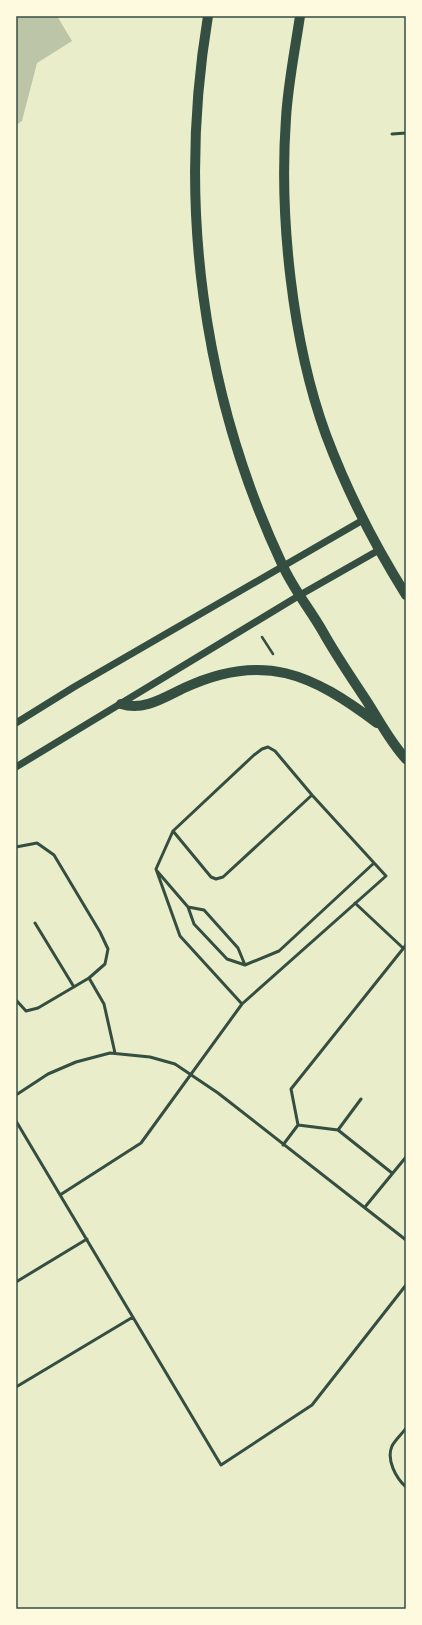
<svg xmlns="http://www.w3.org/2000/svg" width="422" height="1625" viewBox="0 0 422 1625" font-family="'Space Grotesk',sans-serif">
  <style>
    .building { fill: #bcc5a7 }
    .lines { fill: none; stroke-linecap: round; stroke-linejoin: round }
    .path { stroke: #344e41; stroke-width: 2.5 }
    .service { stroke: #344e41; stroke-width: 3 }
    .tertiary { stroke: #344e41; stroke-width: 7 }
    .primary { stroke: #344e41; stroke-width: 10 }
    .neatline { fill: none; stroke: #344e41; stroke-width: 1.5 }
  </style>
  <rect width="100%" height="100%" fill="#e9edc9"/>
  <path class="building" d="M16,16H57L72,41L37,63L22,121L16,125Z"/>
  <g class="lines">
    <path class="path" d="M262,637L273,654"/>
    <path class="service" d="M392,134L406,133
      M173,831L211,877L216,879L223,877L312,795
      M16,847L37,843L54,855L100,932L108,949L105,964L89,978L38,1008L26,1011L16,1000
      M157,871L188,907L194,924L227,959L245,965L279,951L374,863
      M355,903L403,948H406
      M188,907L204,910L238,948L245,965
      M35,923L74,987
      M89,978L104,1004L115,1053
      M16,1095L48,1074L76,1062L110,1053L150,1057L175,1064L218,1093L406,1240
      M16,1121L221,1465L312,1405L406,1285
      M298,1125L338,1130L392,1173
      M338,1130L361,1099
      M283,1145L298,1125L291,1089L406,945
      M60,1195L141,1143L242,1004L386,876L312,795L275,751L268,747L262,749L254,755L173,831L156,869L180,936L242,1004
      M365,1207L406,1157
      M16,1282L87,1239
      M16,1387L133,1317
      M406,1428C402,1434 395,1440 392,1446C386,1460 396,1478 406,1487"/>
    <path class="tertiary" d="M16,723L74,687L363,520
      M16,767L300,595L379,550"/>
    <path class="primary" d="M208,16C177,202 202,394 282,564C293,589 310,609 323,632C337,657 353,680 368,703C380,722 391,743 406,759
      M300,16C295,50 288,84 286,118C279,217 292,342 326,435C347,491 374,544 406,595
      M121,704C144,711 163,698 184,688C263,651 312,674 377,723"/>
  </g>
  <rect width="422" height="1625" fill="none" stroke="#fefae0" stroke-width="34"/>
  <rect x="17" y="17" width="388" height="1591" class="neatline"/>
</svg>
